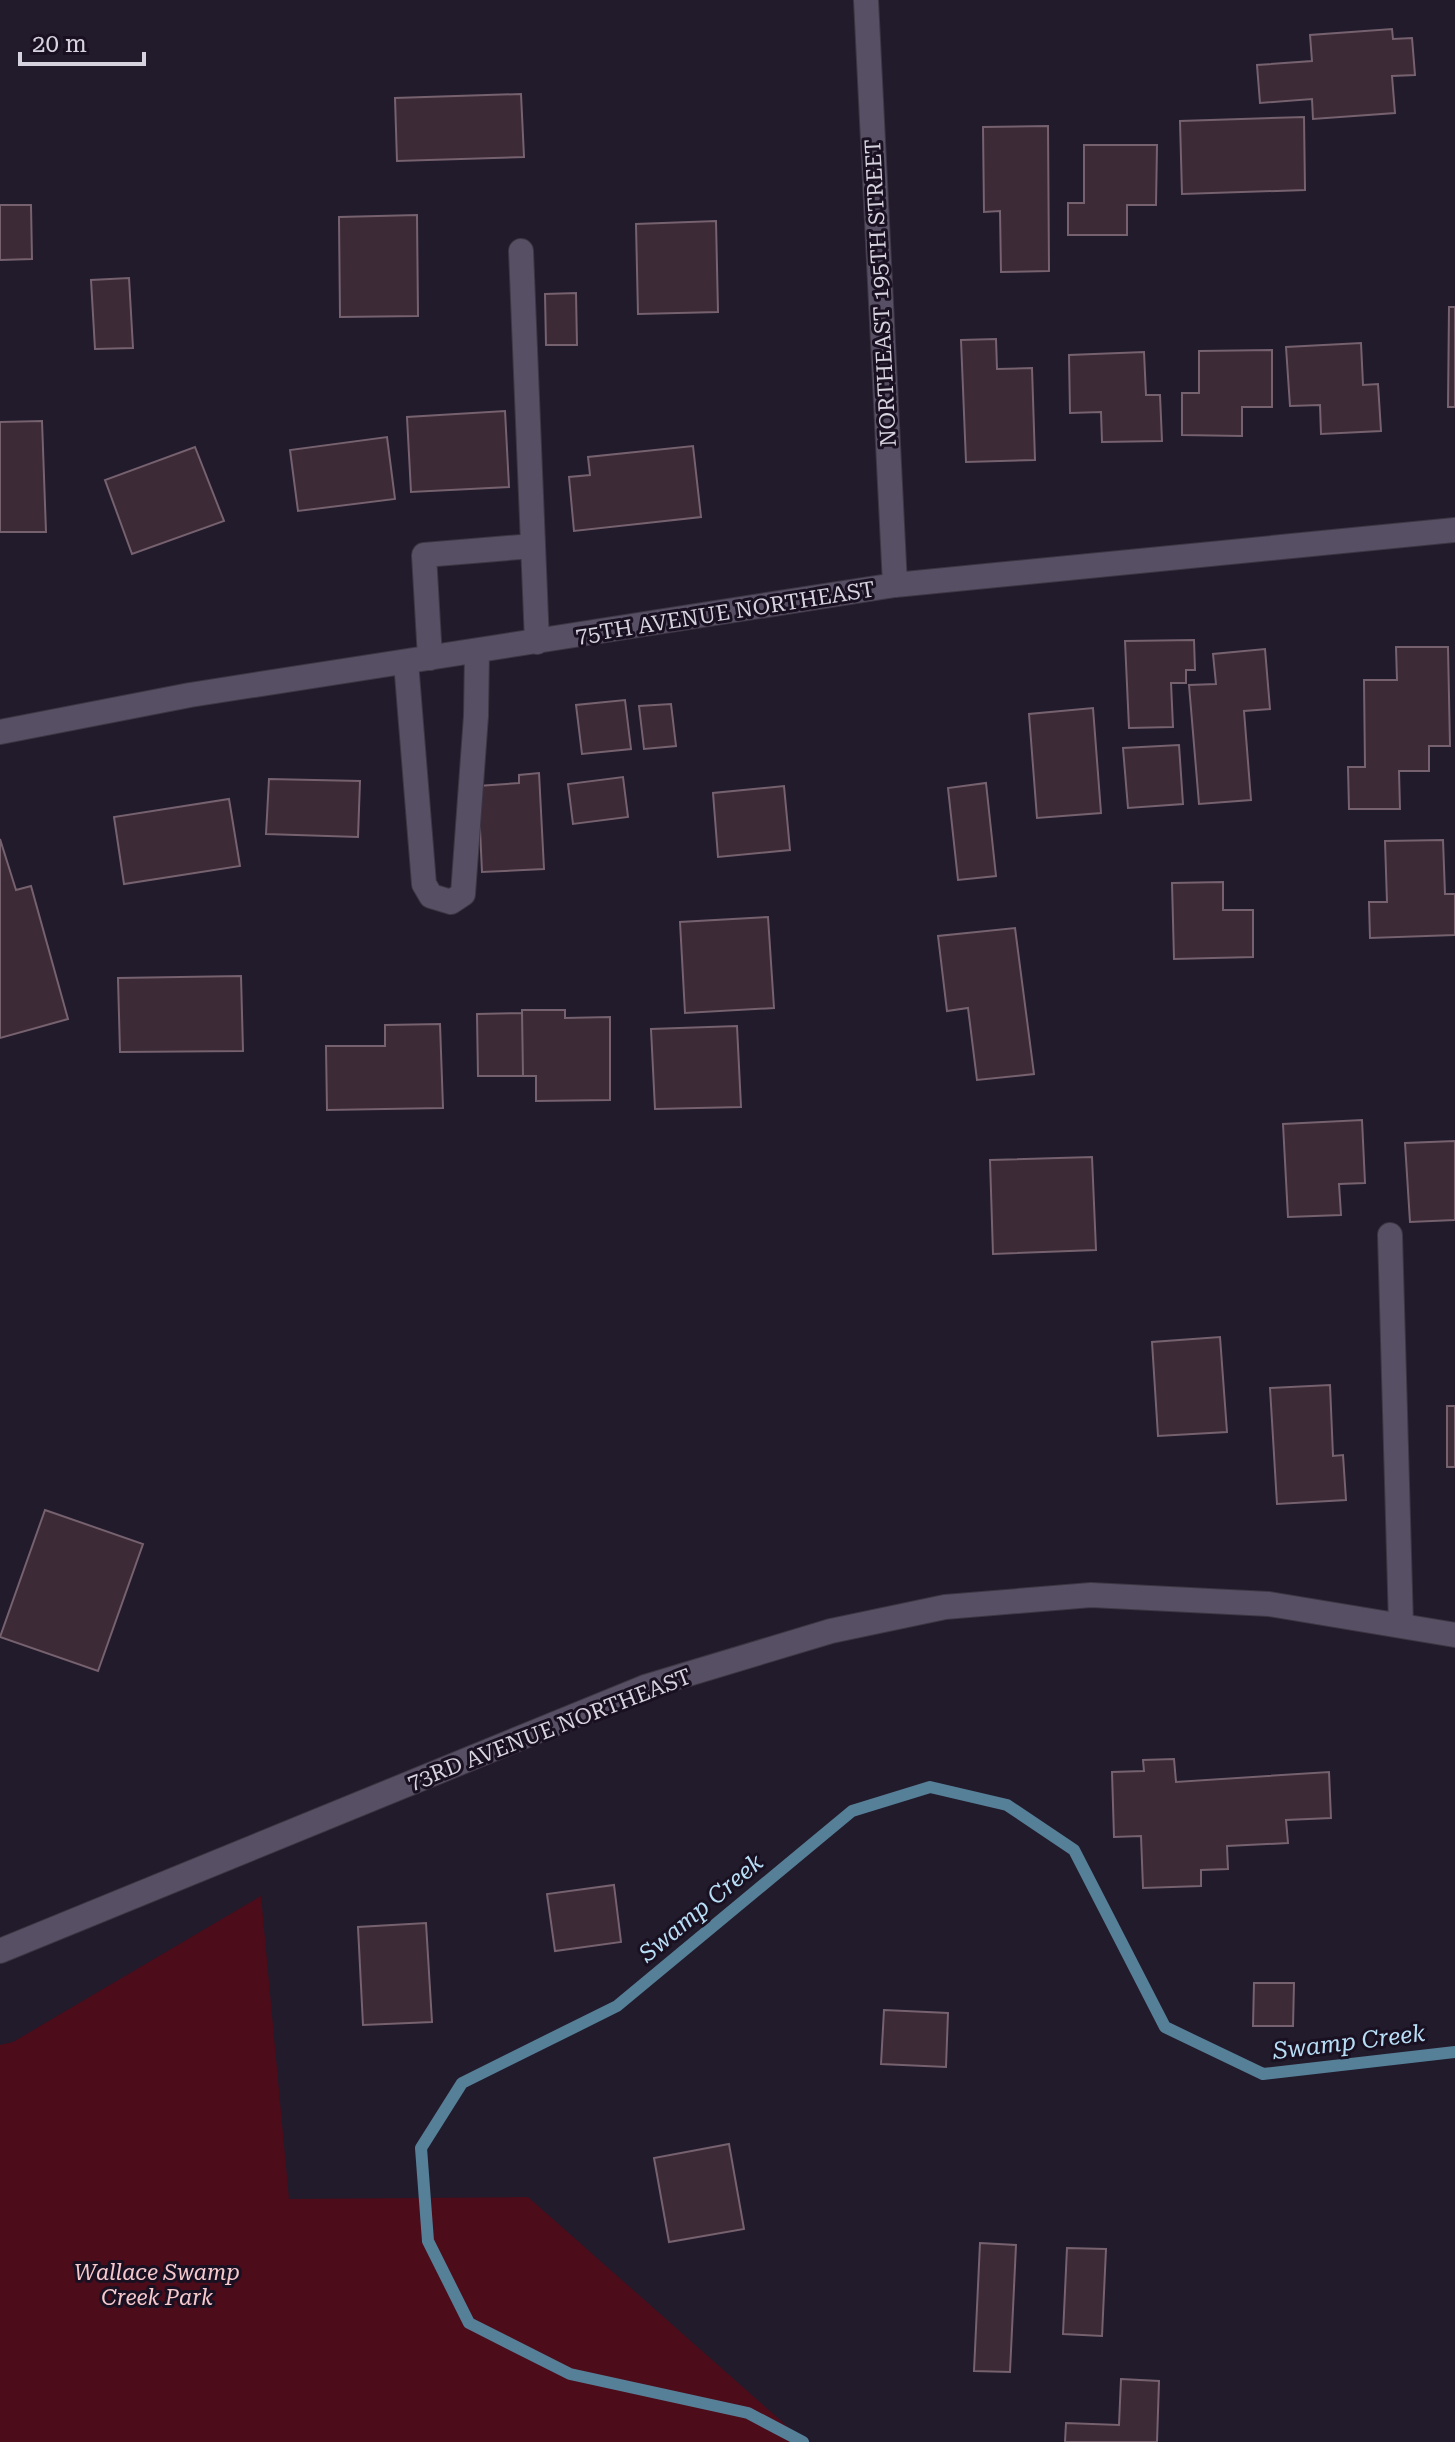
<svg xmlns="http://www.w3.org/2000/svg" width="1455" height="2442" viewBox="0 0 1455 2442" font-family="'Roboto Serif',serif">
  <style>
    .green { fill: #4c0c1a }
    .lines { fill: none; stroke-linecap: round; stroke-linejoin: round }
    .stream { stroke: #567f98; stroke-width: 12 }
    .building { fill: #3c2a36; stroke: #76616f; stroke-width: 2 }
    .minor-casing { stroke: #3d3644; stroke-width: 26 }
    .minor { stroke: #574f63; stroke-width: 24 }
    .labels { text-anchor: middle; stroke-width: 6; stroke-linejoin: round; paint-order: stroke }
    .street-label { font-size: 22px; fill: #d7d3de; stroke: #191122 }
    .park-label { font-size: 22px; font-style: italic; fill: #f7c9cd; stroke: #191122 }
    .water-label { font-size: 24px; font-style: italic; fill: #b8def6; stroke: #191122 }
  </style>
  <rect width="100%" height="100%" fill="#221b2b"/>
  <path class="green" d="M261,1896L289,2199L528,2197L805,2442H0V2045L13,2042Z"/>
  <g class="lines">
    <path class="stream" d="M803,2442L748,2413L570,2374L469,2323L428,2241L421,2148L462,2083L617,2006L852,1811L930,1787L1007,1805L1074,1850L1165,2027L1263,2074L1455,2052"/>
  </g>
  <path class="building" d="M1392,29L1393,39L1412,38L1415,75L1392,76L1395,113L1313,119L1312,99L1260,103L1257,65L1312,61L1310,35Z
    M521,94L524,157L397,161L395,98Z
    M1304,117L1305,190L1182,194L1180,121Z
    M1048,126L1049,271L1001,272L1000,211L984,212L983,127Z
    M1084,145H1157L1156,205H1127V235H1068V203H1084Z
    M0,205H31L32,259L0,260Z
    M417,215L418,316L340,317L339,217Z
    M716,221L718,312L638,314L636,224Z
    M129,278L133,348L95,349L91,280Z
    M576,293L577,345H546L545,294Z
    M1449,307H1455V407H1448Z
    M996,339L997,369L1032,368L1035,460L966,462L961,340Z
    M1361,343L1363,385L1378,384L1381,431L1321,434L1320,405L1290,406L1286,347Z
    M1272,350V407H1242V436L1182,435V393H1199V351Z
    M1144,352L1146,395H1160L1162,441L1102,442L1101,412L1070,413L1069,355Z
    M505,411L509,487L411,492L407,417Z
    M42,421L46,532H0V422Z
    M387,437L395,499L298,511L290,450Z
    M693,446L701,517L574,531L569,477L590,475L588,457Z
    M195,447L224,521L132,554L105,480Z
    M1194,640L1195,670H1186V683H1171L1173,727L1129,728L1125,641Z
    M1396,647H1448L1450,746H1429V771H1399L1400,809H1349L1348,767H1365L1364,680H1397Z
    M1265,649L1270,709L1244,711L1251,800L1199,804L1189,685L1216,684L1213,654Z
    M625,700L631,749L582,754L576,705Z
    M671,704L676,746L644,749L639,706Z
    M1093,708L1101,813L1037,818L1029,714Z
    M1179,745L1183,804L1128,808L1123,748Z
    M539,773L544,869L482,872L478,786L519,783V775Z
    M623,777L628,817L573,824L568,784Z
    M269,779L360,781L358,837L266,834Z
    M986,783L996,876L958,880L948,788Z
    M784,786L790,850L718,857L713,793Z
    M229,799L240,866L124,884L114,817Z
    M0,839L16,890L31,886L68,1019L0,1038Z
    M1443,840L1445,894H1455V935L1370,938L1369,902H1387L1385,841Z
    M1223,882V910H1253V957L1174,959L1172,883Z
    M768,917L774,1008L685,1013L680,922Z
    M1015,928L1034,1074L977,1080L968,1008L947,1011L938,936Z
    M241,976L243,1051L120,1052L118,978Z
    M522,1010H565V1018L610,1017V1100L536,1101V1076H523Z
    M522,1013L523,1076H478L477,1014Z
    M440,1024L443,1108L327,1110L326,1046H385V1025Z
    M737,1026L741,1107L655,1109L651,1029Z
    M1362,1120L1365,1183L1339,1184L1341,1215L1288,1217L1283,1124Z
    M1455,1141V1220L1410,1222L1405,1143Z
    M1092,1157L1096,1250L993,1254L990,1160Z
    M1220,1337L1227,1432L1158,1436L1152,1342Z
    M1330,1385L1333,1456L1343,1455L1346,1500L1277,1504L1270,1388Z
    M1447,1406H1455V1467H1447Z
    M45,1510L143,1544L98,1671L0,1637Z
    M1174,1759L1176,1782L1329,1772L1331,1818L1286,1820L1288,1843L1227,1846L1228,1869L1201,1870V1886L1143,1888L1141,1836L1114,1837L1112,1772L1144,1771L1143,1760Z
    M614,1885L621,1942L555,1951L547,1894Z
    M426,1923L432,2022L363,2025L358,1927Z
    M1254,1983H1294L1293,2026H1253Z
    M884,2010L948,2013L946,2067L881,2064Z
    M729,2144L744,2229L669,2242L654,2158Z
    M980,2243L1016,2245L1010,2372L974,2371Z
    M1067,2248L1106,2249L1102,2336L1063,2334Z
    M1121,2379L1159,2381L1157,2442H1065L1066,2423L1119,2425Z"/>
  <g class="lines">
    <g class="minor-casing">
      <path id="minor" d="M866,0L895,585
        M521,251L537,642
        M430,658L424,555L533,546
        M406,662L424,884L431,896L451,902L463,894L476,716L477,651
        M0,732L190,695L895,585L1455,530
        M1390,1235L1401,1625
        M0,1951L645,1687L831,1631L945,1607L1091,1595L1269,1604L1455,1635"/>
    </g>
    <use href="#minor" class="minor"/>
  </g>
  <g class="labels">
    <g class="street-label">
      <text transform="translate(880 293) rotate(-93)" y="8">NORTHEAST 195TH STREET</text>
      <text transform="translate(725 612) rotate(-9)" y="8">75TH AVENUE NORTHEAST</text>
      <text transform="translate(549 1729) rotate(-21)" y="8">73RD AVENUE NORTHEAST</text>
    </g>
    <g class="park-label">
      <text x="157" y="2280">Wallace Swamp<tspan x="157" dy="25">Creek Park</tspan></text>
    </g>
    <g class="water-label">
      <text transform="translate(701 1908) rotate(-40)" y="8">Swamp Creek</text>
      <text transform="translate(1349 2042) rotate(-7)" y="8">Swamp Creek</text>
    </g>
  </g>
  <path d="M20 52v12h124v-12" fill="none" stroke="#d7d3de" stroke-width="4"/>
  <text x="32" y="52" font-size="24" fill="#d7d3de" stroke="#191122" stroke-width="6" paint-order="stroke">20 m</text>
</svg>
